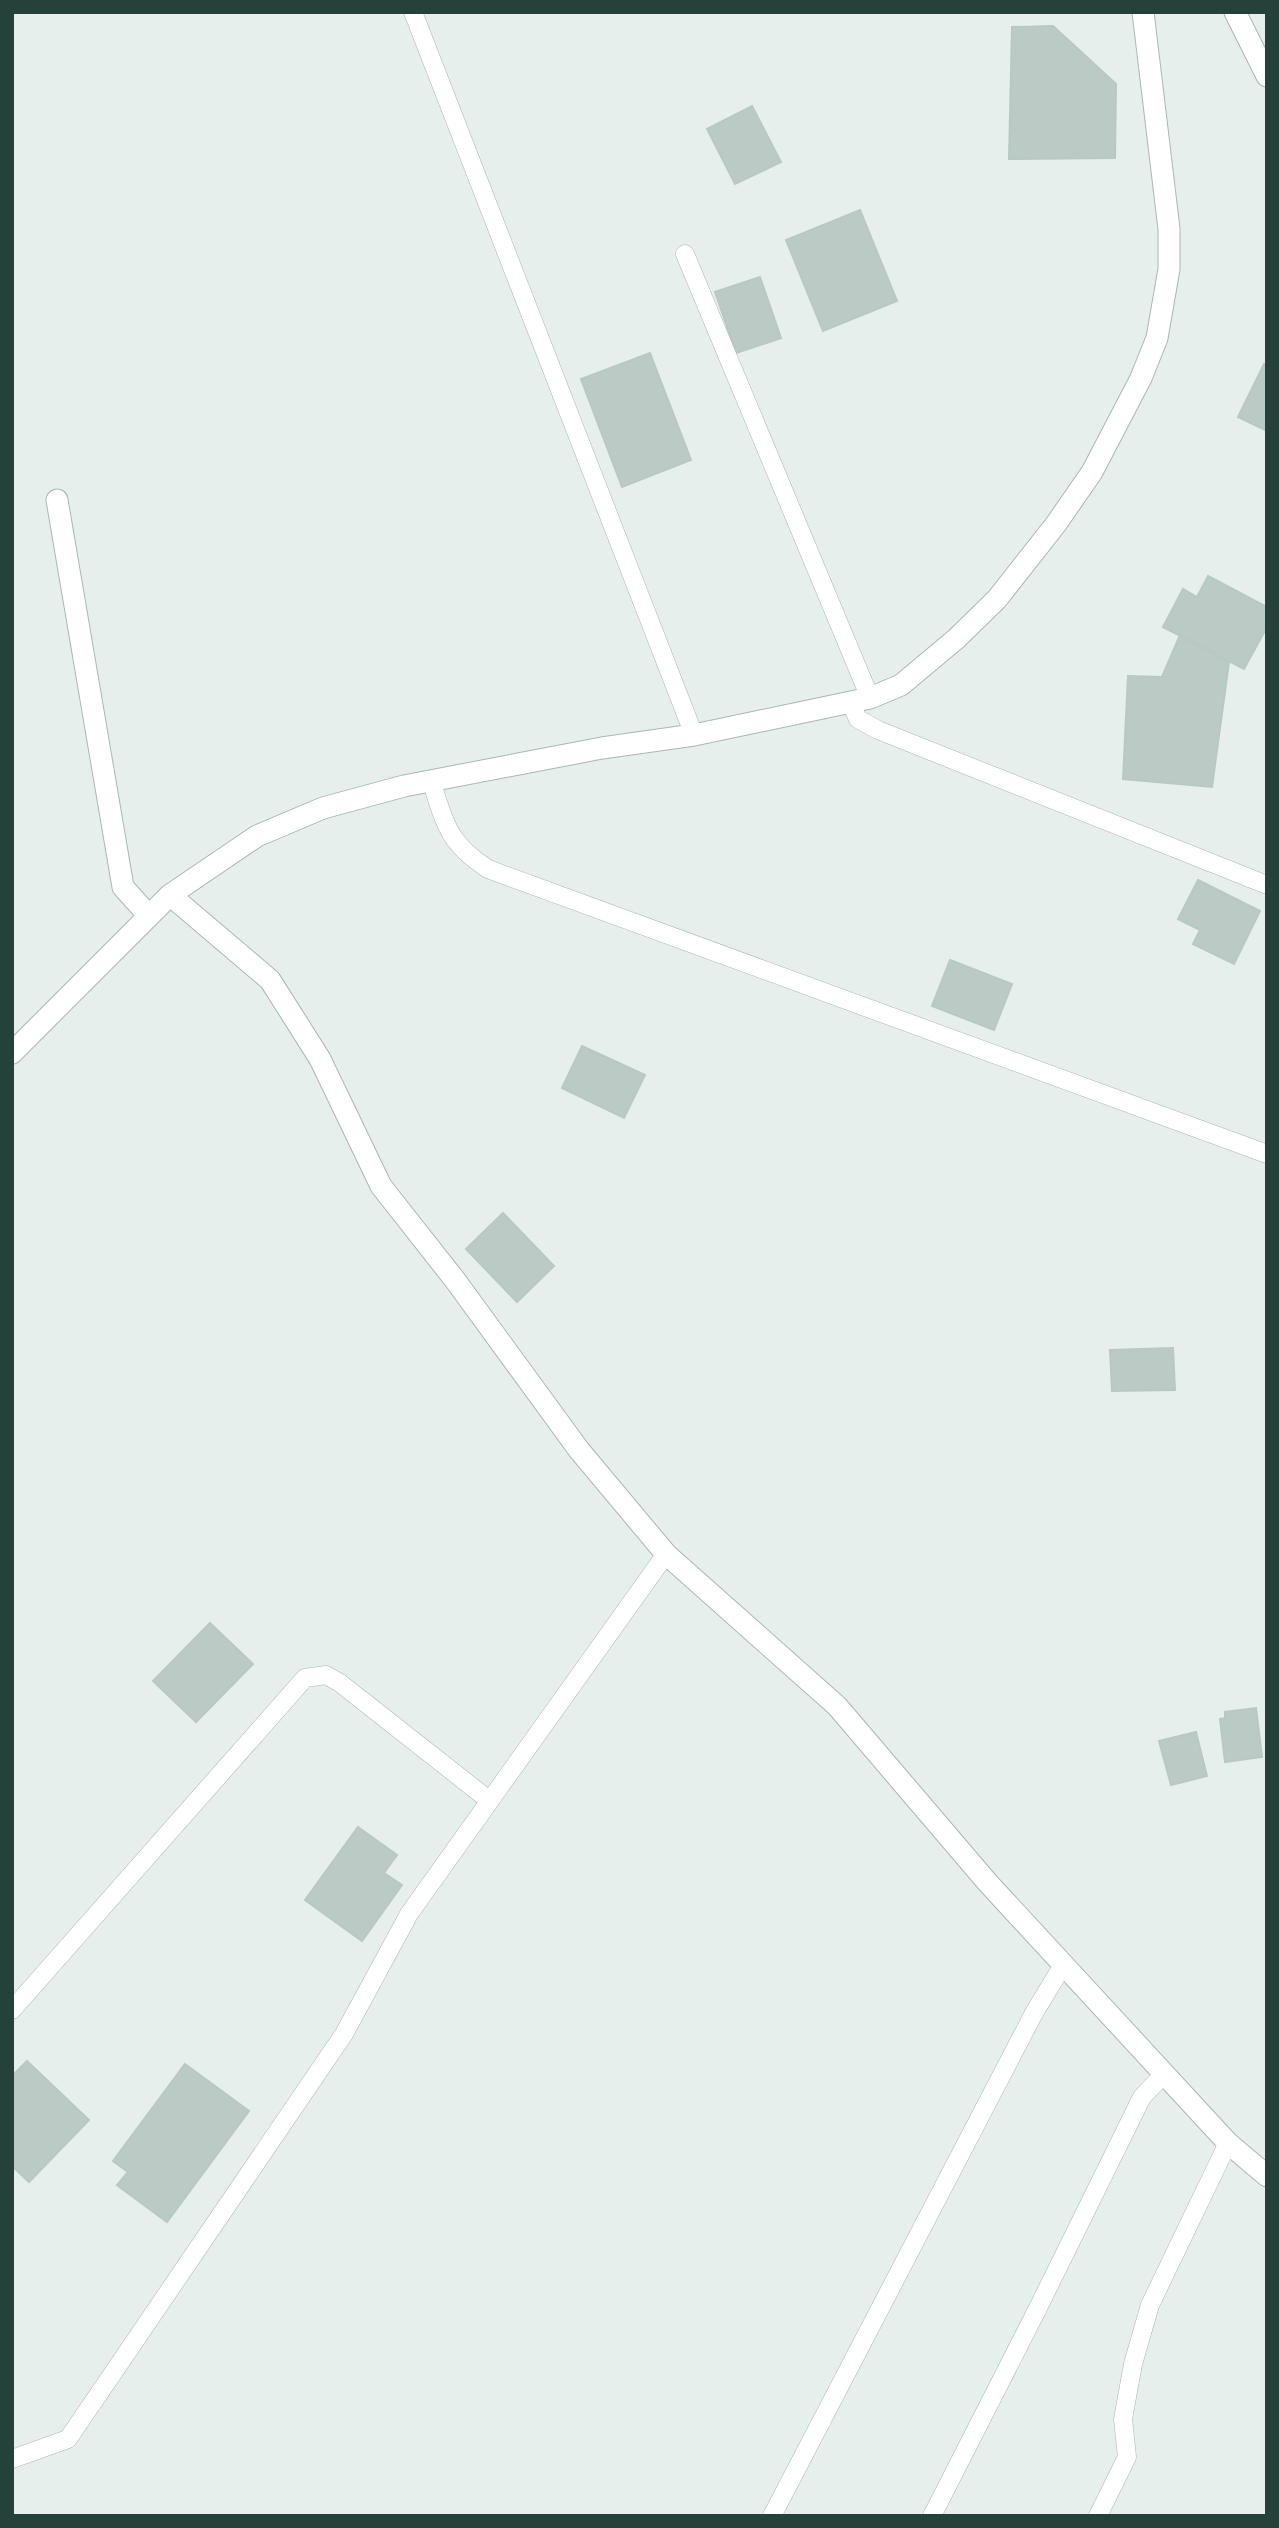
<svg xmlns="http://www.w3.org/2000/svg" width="1279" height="2528" viewBox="0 0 1279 2528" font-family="'PT Sans Narrow',sans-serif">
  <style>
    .building { fill: #bbcac4; stroke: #b8c9c2; stroke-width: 2 }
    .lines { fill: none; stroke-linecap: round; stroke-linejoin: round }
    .service-casing { stroke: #a8b8b2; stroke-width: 19 }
    .minor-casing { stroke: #a8b8b2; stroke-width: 23 }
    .service { stroke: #fff; stroke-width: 18 }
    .minor { stroke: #fff; stroke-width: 21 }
  </style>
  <rect width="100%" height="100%" fill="#e6efeb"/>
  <path class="building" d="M1053,26L1116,84L1115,158L1009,159L1012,27Z
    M752,106L781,162L735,184L707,129Z
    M860,210L897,301L823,331L786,240Z
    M760,277L781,338L736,353L715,292Z
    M650,353L691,460L622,487L581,379Z
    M1264,364L1267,366V431L1238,417Z
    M1208,576L1267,607V627L1244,669L1163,627L1183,589L1197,597Z
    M1180,635L1229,662L1212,787L1123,779L1128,676L1162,677Z
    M1198,880L1260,911L1234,964L1193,944L1200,930L1178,919Z
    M950,960L1012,984L994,1030L932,1006Z
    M582,1046L645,1075L624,1118L562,1088Z
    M503,1213L554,1266L517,1302L466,1249Z
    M1173,1348L1175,1390L1112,1391L1110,1350Z
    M210,1623L253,1664L196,1722L153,1681Z
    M1256,1708L1262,1757L1225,1762L1220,1719L1225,1718V1712Z
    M1196,1732L1207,1776L1171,1785L1159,1741Z
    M358,1827L397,1855L384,1873L402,1885L362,1941L305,1900Z
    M27,2061L89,2120L29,2182L12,2166V2076Z
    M185,2064L249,2111L167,2222L117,2185L128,2172L113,2161Z"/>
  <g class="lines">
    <g class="service-casing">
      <path id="service" d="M413,12L694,735
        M685,254L870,698
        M850,702L858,719L878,730L1267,885
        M431,780C445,824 448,843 488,869L1267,1154
        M12,2010L305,1678L326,1675L340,1683L490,1801
        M12,2459L68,2439L344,2034L409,1914L666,1554
        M772,2516L1034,2013L1063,1965
        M932,2516L1037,2310L1142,2097L1164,2074
        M1098,2516L1127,2457L1123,2419L1133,2364L1150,2305L1228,2143"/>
    </g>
    <g class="minor-casing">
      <path id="minor" d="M1235,12L1267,76
        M57,500L123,887L149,916
        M170,895L270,980L320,1059L381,1186L455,1280L579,1450L666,1554L837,1706L988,1883L1228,2143L1267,2176
        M12,1053L170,895L257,836L323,808L404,786L602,748L694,735L870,698L901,685L956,639L997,599L1056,524L1092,472L1141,378L1157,338L1169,269V229L1143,12"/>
    </g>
    <use href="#service" class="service"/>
    <use href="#minor" class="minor"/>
  </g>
  <rect width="1279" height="2528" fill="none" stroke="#24423a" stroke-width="28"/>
</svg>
